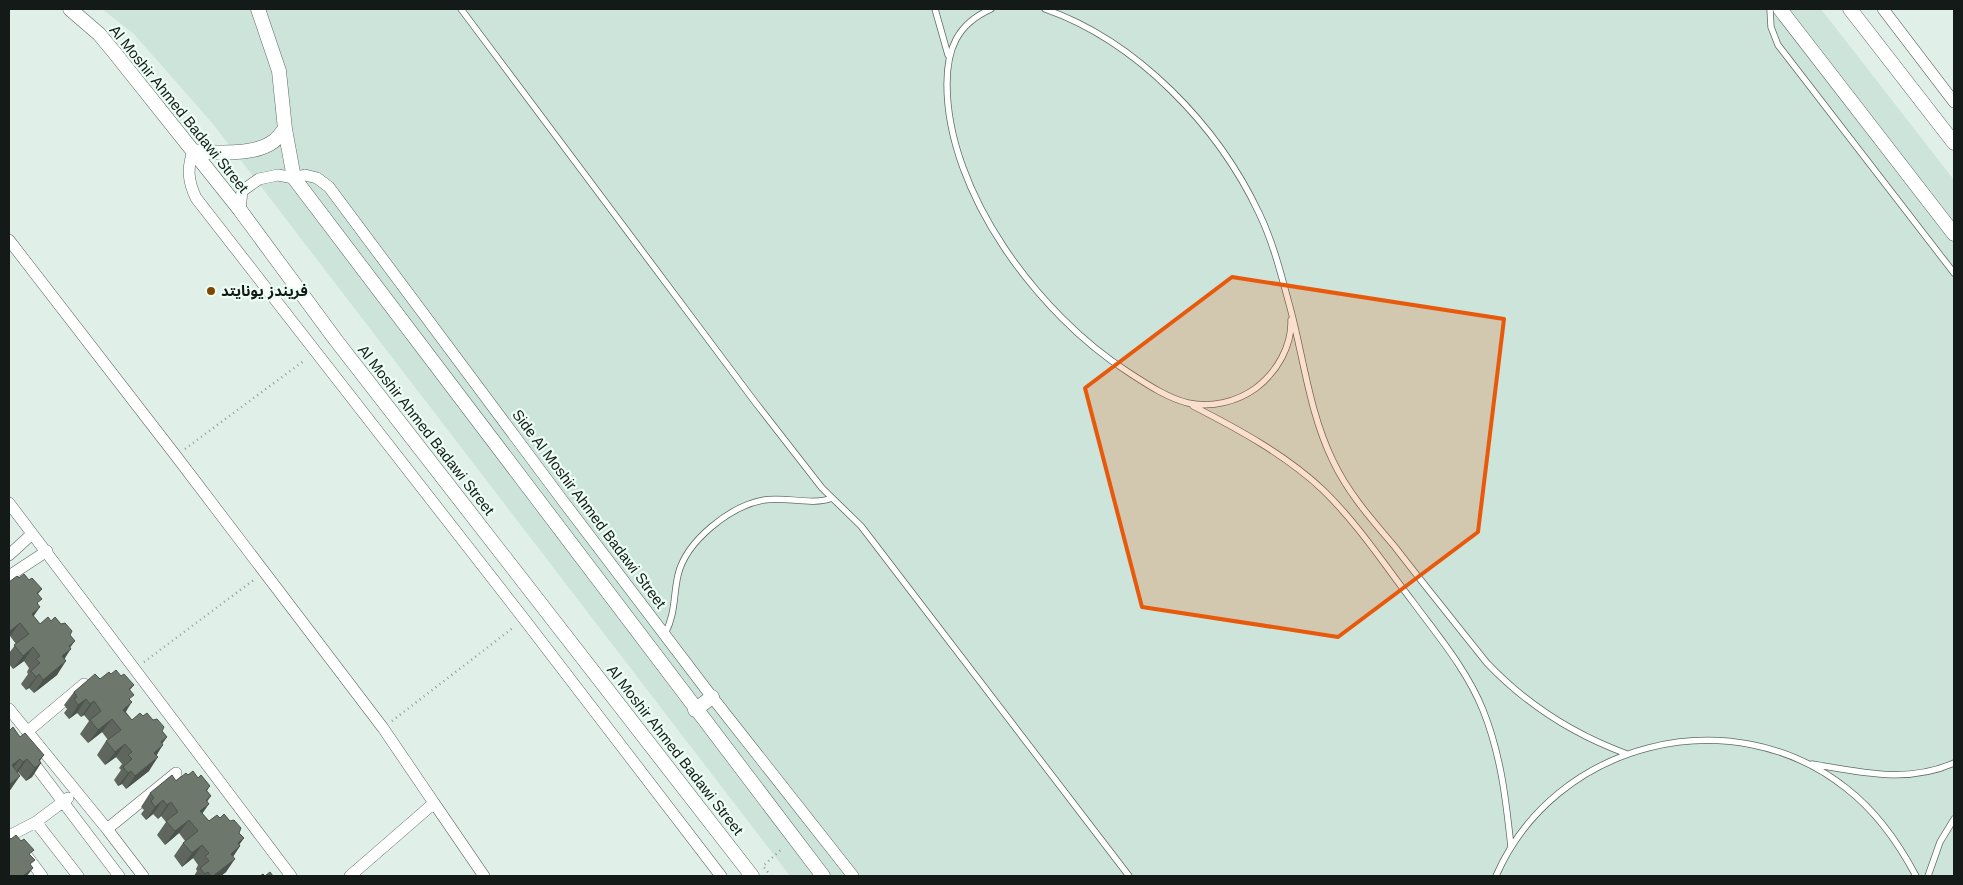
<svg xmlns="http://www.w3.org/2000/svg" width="1963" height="885" viewBox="0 0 1963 885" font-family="Helvetica,'Noto Sans Arabic',sans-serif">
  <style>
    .built { fill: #cce4d9 }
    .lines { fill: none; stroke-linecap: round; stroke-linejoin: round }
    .service-casing { stroke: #5d6b64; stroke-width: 7 }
    .minor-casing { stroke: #5d6b64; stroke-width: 12 }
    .tertiary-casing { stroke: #5d6b64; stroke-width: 15 }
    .path { stroke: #929f9a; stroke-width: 2.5; stroke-dasharray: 1 4; stroke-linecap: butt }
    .service { stroke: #fff; stroke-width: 5.5 }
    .minor { stroke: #fff; stroke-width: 11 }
    .tertiary { stroke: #fff; stroke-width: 14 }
    .wall { fill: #5e665d }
    .shaded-wall { fill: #4c534c }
    .building { fill: #6d776c; stroke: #4c534c }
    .marked { fill: #e8590c; fill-opacity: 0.2; stroke: #e8590c; stroke-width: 4; stroke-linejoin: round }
    .poi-dot { fill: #824600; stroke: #edfef6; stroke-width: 2 }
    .labels { text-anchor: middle; stroke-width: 4.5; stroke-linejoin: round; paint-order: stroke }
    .street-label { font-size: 15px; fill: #141a18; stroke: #edfef6 }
    .poi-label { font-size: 15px; font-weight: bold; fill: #141a18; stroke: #edfef6; text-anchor: start }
  </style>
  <rect width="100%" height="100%" fill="#e0f0e9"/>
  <path class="built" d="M102,9H1821L1954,180V876H790L213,124L134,34Z"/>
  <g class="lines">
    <g class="service-casing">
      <path id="service" d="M461,9L755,402L822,488L861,526L1129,876
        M935,9L948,55
        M991,9C957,24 947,49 947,84C947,193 1039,315 1128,372C1145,383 1167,398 1188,403C1211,408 1237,402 1256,388C1277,372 1292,346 1291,320
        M1045,9C1137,41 1218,126 1259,213C1274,244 1282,278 1291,311C1304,361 1310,414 1333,461C1348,493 1372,520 1395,547C1425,586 1456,624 1487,663C1527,705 1572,734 1627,754
        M1770,9L1771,27L1778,45L1954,273
        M1193,406C1238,429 1286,455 1323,490C1357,523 1384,564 1413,602C1438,636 1467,670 1483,710C1501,755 1506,800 1511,847
        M665,634C676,612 673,597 678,575C686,541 730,506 764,500C786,496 811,506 832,498
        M1812,764C1860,772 1907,784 1954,763
        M1496,876C1554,742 1731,697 1846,788C1877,812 1898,842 1916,876
        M1928,876L1940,842L1954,819"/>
    </g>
    <g class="minor-casing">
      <path id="minor" d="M1883,9L1954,102
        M193,151C187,169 188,181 196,198L524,619L721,876
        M240,210L242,191L259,179L278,175L294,178L305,175L317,178L329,187L563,501L712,697L853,876
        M9,240L176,456L383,728L434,803L350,876
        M9,503L291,876
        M9,555L32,534
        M9,576L47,551
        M9,709L107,829L143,876
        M28,731L84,684
        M29,757L119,876
        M434,803L484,876
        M36,822L78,876
        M107,829L176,773
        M9,836L36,822L68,798
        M24,852L42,876"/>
    </g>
    <g class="tertiary-casing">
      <path id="tertiary" d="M70,9L99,34L114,52L240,210L335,339L752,876
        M258,9L279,71L285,129L294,178L823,876
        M1780,9L1954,234
        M1850,9L1954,143
        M193,151C215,153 255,156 274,141C278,138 281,133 285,129
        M695,710L712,697"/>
    </g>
    <path class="path" d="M185,449L305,360
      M144,662L255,579
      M392,721L514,627
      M771,876L763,866L783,848"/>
    <use href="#service" class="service"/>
    <use href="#minor" class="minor"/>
    <use href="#tertiary" class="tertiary"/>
  </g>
  <path class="wall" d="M19,578L29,580L42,589L38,594V604L33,616L40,624L51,621L70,635V648L57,675L34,693L29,688L26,690L21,684L28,674L27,672L29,668L24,661L13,669L9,664V653L16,644L10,636L9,637V582Z
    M111,674L121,676L134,685L130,690V700L126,712L132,720L143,716L162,731L167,737L162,744L149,771L126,789L122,784L118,786L114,780L121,770L119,768L122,764L116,757L105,765L97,755L106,741L108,740L102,732L88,743L80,734L89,721L84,715L81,717L77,713L69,719L64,713L67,709L64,705L74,692Z
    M9,729L41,763L32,777L26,781L18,772L17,773L11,789L9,791Z
    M188,775L198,778L210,786L207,791L211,796L207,802L202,813L209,821L220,818L239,833L244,838L239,845L240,846L233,856L226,872L221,876H194L197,871L196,869L198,865L193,858L182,867L174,856L183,843L185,841L179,833L165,845L157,835L166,822L161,816L158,819L153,814L146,820L141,814L144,810L141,807L150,793Z"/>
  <path class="shaded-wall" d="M40,607L31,620L22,627L32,614Z
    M20,623L10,636L9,637V632Z
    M75,641L66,653L71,649L62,662L53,670L69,646Z
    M33,647L24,661L13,669L23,656Z
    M66,661L57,675L34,693L43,680Z
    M39,674L29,688L26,690L36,677Z
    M86,699L77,713L69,719L78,705Z
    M94,701L84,715L81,717L90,704Z
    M132,702L123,716L114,723L123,710Z
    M112,719L102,732L88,743L98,730Z
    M167,737L158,749L163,745L154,759L145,766L161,742Z
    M125,744L116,757L105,765L115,752Z
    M44,755L35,768L41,763L32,777L26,781L35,768L39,760Z
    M158,757L149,771L126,789L135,776Z
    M20,759L10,772L12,765Z
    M27,759L18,772L13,776L23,762Z
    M131,771L122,784L118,786L128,773Z
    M20,776L11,789L9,791V786L10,784Z
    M163,800L153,814L146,820L155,807Z
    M171,802L161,816L158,819L167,805Z
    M209,804L200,817L191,824L200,811Z
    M189,820L179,833L165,845L175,831Z
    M244,838L235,850L240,846L231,860L222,867L238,843Z
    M202,845L193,858L182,867L192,853Z
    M235,859L226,872L221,876H213Z
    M33,868L27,876H23L24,875Z"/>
  <path class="building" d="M24,574L29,580L32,578L42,589L37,593L42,599L37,603L40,607L32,614L40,624L48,617L51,621L55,617L61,624L65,623L72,631L70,635L75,641L69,646L71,649L62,656L66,661L43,680L39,674L36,677L31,671L40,663L36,659L40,656L33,647L23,656L14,645L29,634L20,623L9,632V582L17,576L19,578Z
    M116,670L121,676L124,674L134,685L129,689L134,695L129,699L132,702L123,710L132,720L140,713L143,716L147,713L153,720L157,719L164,727L162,731L167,737L161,742L163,745L154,753L158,757L135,776L131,771L128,773L123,767L132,759L128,755L132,752L125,744L115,752L106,741L121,730L112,719L98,730L90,720L101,711L94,701L90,704L86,699L78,705L74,699L77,697L74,692L95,674L100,679L109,672L111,674Z
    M13,727L20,737L25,733L44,755L39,760L41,763L35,768L27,759L23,762L20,759L12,765L20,776L10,784L9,783V729L10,730Z
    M193,771L198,778L201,775L210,786L206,790L211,796L206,800L209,804L200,811L209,821L217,815L220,818L224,814L230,821L234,820L241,828L239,833L244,838L238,843L240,846L231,854L235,859L213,876H211L208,872L205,874L200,868L209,861L205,856L209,853L202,845L192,853L183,843L198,831L189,820L175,831L166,821L178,812L171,802L167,805L163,800L155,807L151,801L154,798L150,793L172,775L176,781L186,773L188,775Z
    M16,835L21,841L24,839L34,850L29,854L35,860L30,864L33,868L24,875L26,876H9V837L11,839Z
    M270,872L273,876H260L263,874L265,876Z"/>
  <path class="marked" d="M1232,277L1504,319L1478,532L1338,637L1142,607L1085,388Z"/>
  <circle class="poi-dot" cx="211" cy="291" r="5"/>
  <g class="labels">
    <g class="street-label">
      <text transform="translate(179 109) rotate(51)" y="5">Al Moshir Ahmed Badawi Street</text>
      <text transform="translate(426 430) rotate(52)" y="5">Al Moshir Ahmed Badawi Street</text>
      <text transform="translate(589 509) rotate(53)" y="5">Side Al Moshir Ahmed Badawi Street</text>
      <text transform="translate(675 750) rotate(52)" y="5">Al Moshir Ahmed Badawi Street</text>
    </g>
    <g class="poi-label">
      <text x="221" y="296">فريندز يونايتد</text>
    </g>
  </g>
  <rect width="1963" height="885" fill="none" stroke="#141a18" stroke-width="20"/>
</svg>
